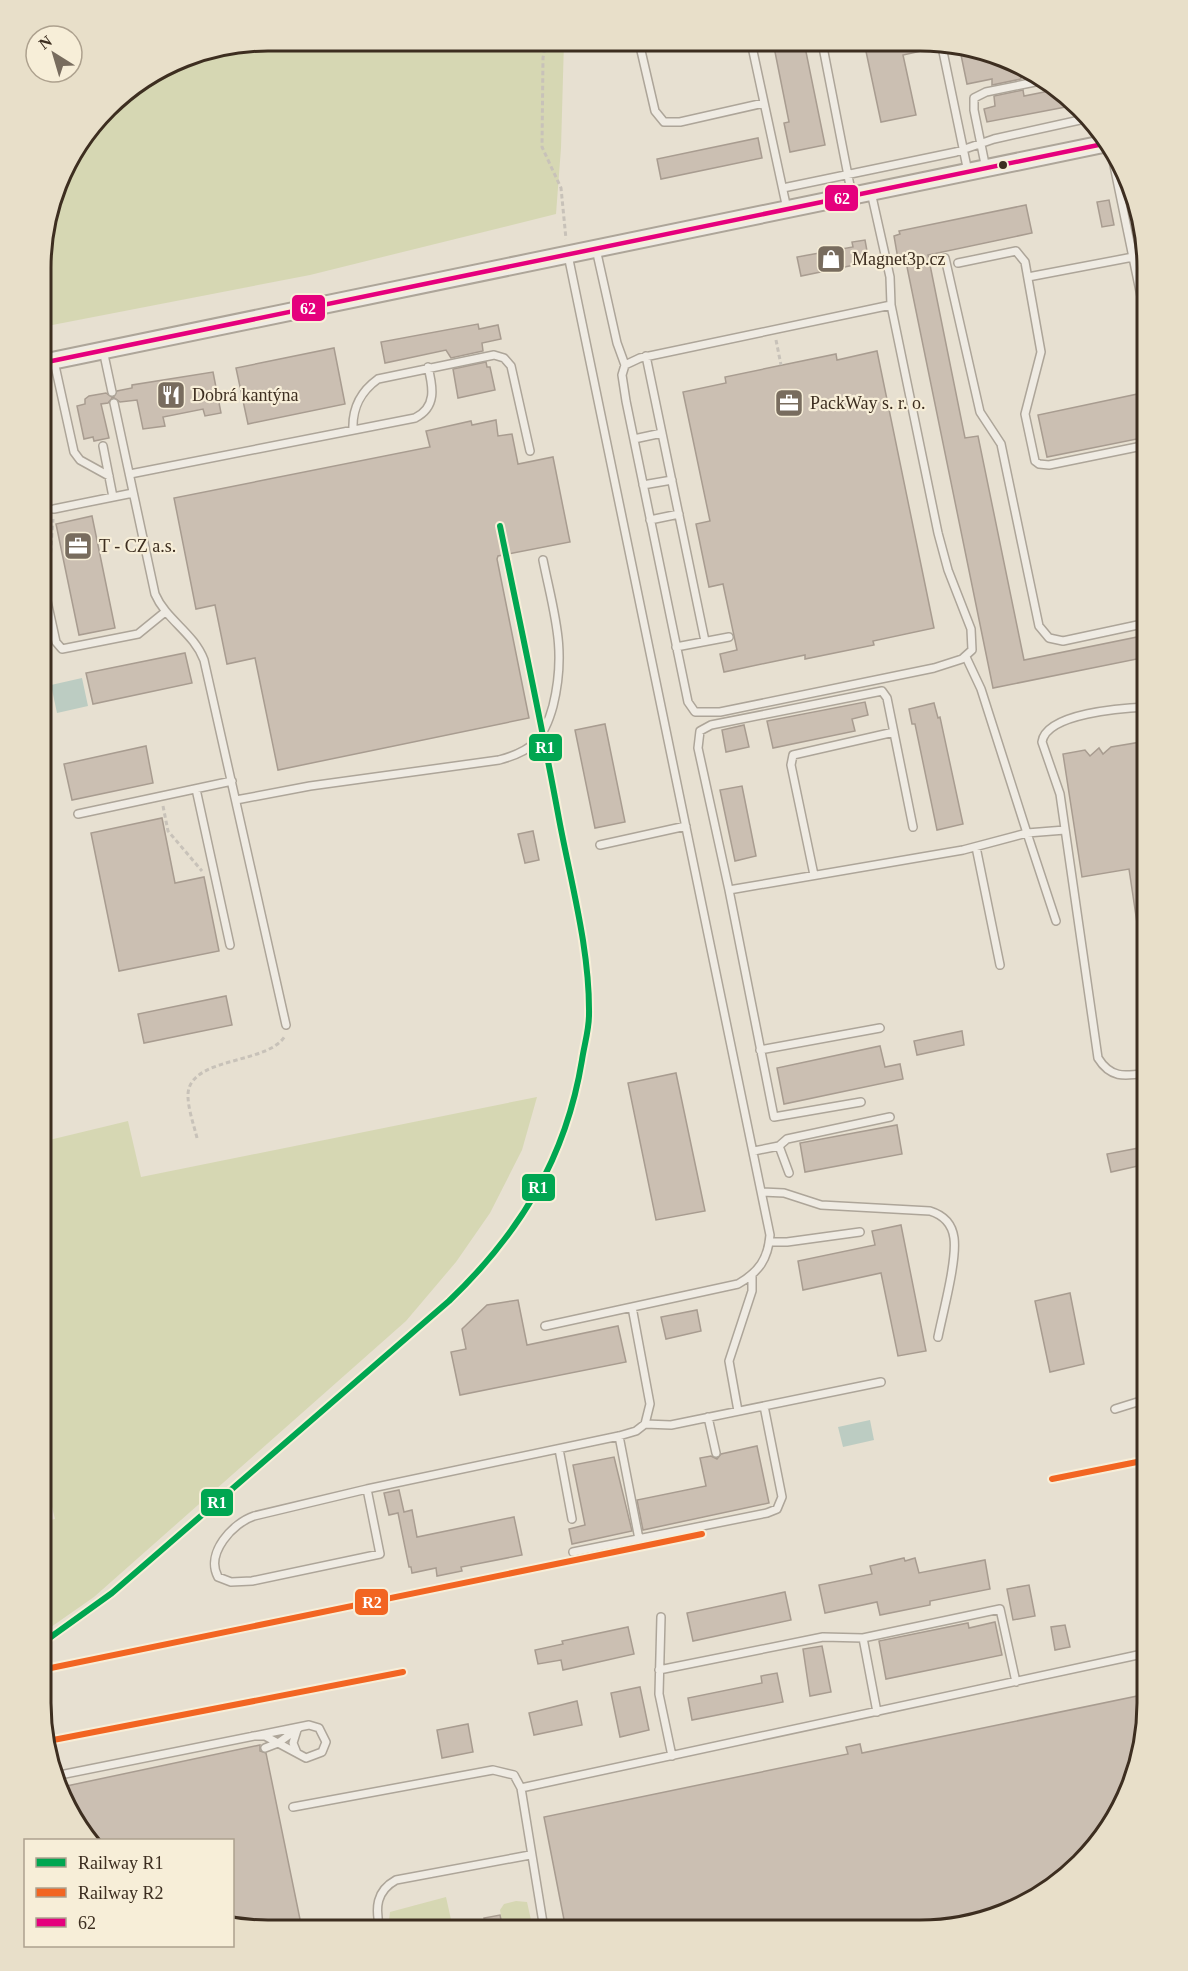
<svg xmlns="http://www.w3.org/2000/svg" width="1188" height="1971" viewBox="0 0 1188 1971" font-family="Georgia,serif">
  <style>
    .green { fill: #d6d7b3 }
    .water { fill: #bcccc2 }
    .building { fill: #cbbfb2; stroke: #a89c90; stroke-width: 1.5 }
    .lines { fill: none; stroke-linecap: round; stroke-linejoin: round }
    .service-casing { stroke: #ada599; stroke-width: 10 }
    .tertiary-casing { stroke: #ada599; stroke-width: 20 }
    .path { stroke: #c8c2b9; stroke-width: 3; stroke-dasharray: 4.5 3; stroke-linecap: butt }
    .service { stroke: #efebe3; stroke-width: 7 }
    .tertiary { stroke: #efebe3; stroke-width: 16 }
    .bus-1-casing { stroke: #f7eed8; stroke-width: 9 }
    .bus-1 { stroke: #e5007d; stroke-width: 4.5 }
    .rail-1-casing { stroke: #f7eed8; stroke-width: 10 }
    .rail-2-casing { stroke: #f7eed8; stroke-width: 10 }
    .rail-1 { stroke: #00a651; stroke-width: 6 }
    .rail-2 { stroke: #f26522; stroke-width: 6 }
    .bus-dot { fill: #3d2e20; stroke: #f7eed8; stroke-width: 2 }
    .labels { text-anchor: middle; stroke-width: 4.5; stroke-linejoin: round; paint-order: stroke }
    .poi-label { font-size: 18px; fill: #3d2e20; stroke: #f7eed8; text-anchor: start }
    .rim { fill: none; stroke: #3d2e20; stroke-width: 3 }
    .line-badge { stroke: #f7eed8; stroke-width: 2 }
    .badge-label { font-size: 16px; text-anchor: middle; font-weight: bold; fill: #fff }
  </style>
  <rect width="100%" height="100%" fill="#e7e0d1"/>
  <path class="green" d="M268,41H564L561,148L556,214L310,275L42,327V239L64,167L118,97L181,58Z
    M537,1097L522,1150L490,1213L456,1262L406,1321L94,1597L41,1634V1522L55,1519L41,1462V1142L128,1121L141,1177Z
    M446,1897L452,1924L443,1926V1929H388L390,1912Z
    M516,1901L527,1902L533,1929H503L500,1910L504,1904Z"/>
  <path class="water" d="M82,678L88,706L57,713L51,685Z
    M870,1420L874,1440L843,1447L838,1427Z"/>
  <path class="building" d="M773,42H804L825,145L790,152L784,123L789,122Z
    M864,42H934L935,48L903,55L916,115L881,122Z
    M971,48L1007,58L1018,64L1021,79L992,85V79L967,84L960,50Z
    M1059,89L1076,105L987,122L984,109L995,106L994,96L1023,90L1024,96Z
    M758,138L762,158L661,179L657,159Z
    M1109,200L1114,225L1102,227L1097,202Z
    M1026,205L1032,233L928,255L965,438L978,436L1024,660L1147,635V657L993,688L905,257L898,259L894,236L900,234L899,231Z
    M865,240L869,262L801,276L797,257L853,247L852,242Z
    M478,324L479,329L498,325L501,339L482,343L483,351L451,358L446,350L385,363L381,342Z
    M334,348L345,404L248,424L236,368Z
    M877,351L934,628L873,641L874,645L805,659V655L724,672L720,654L737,650L723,584L709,587L696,524L710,521L683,392L726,383L725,377L836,354L837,360Z
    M486,362L487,367H490L495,390L458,398L453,369Z
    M213,372L221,413L205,416L203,409L163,417L165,426L143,429L137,400L120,402L113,397L108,403L101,404L109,438L94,441L93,437L84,439L77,406L85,404V399L89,396L106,393L113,398L117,391L132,388V385Z
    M1147,392V437L1047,457L1038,415Z
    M496,420L498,436L512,434L518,464L553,457L570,542L498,556L497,559L529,718L278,770L255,658L227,664L215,605L196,609L174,498L430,447L426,431L471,421L472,425Z
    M92,516L115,628L79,635L56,524Z
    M185,653L192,683L93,704L86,673Z
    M865,702L868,715L852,719L855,731L773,748L767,721Z
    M934,703L938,718L940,717L963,824L937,830L915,724H912L909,709Z
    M605,724L625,822L595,828L575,730Z
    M744,725L749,747L726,752L722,730Z
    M1147,741V943H1140L1129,869L1082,877L1063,754L1085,750L1090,756L1099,748L1103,754L1111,747Z
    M146,746L153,783L72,800L64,764Z
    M742,786L756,856L735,861L720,790Z
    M162,818L175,883L204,877L219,951L119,971L91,833Z
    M533,831L539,860L525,863L518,834Z
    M226,996L232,1025L144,1043L138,1014Z
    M962,1031L964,1045L917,1055L914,1041Z
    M880,1046L885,1067L900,1064L903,1079L784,1104L777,1068Z
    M676,1073L705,1211L656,1220L628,1083Z
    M897,1125L902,1154L805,1172L800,1143Z
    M1144,1147L1147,1164L1111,1172L1107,1154Z
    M901,1225L926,1351L898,1356L881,1273L803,1290L798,1261L875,1245L872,1231Z
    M1070,1293L1084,1364L1050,1372L1035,1301Z
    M518,1300L527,1345L618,1326L626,1362L460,1395L451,1352L466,1349L462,1329L487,1305Z
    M697,1310L701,1331L666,1339L661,1317Z
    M757,1446L769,1503L643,1530L637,1500L706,1486L700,1458L711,1456L717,1459L721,1454Z
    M614,1457L632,1531L572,1544L569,1529L585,1525L573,1465Z
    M399,1490L404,1512L412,1510L417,1537L514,1517L522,1555L461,1567L462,1571L437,1576L436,1568L412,1573L411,1567H409L398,1513L389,1515L384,1493Z
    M904,1558L905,1561L915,1558L919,1573L985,1560L990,1589L930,1601V1605L880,1615L877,1602L825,1613L819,1585L872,1574L870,1566Z
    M1029,1585L1035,1616L1013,1620L1007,1589Z
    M785,1592L791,1620L693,1641L687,1613Z
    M995,1622L1002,1655L886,1679L879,1641L968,1623L969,1628Z
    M1065,1625L1070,1647L1055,1650L1051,1627Z
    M628,1627L634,1654L563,1670L561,1660L538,1664L535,1650L563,1644L562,1641Z
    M822,1646L831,1692L810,1696L803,1649Z
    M777,1673L783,1702L692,1720L688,1698L762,1683L761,1676Z
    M640,1687L649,1730L620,1737L611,1693Z
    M1147,1694V1718L1135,1776L1101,1841L1058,1884L1007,1913L920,1930H566L544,1817L848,1754L846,1747L860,1744L862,1753Z
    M577,1701L582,1725L534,1735L529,1713Z
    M468,1724L473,1752L442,1758L437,1730Z
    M260,1745V1751L266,1753L302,1929L232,1927V1840H87L58,1790L57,1788Z
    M500,1915L503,1929H487L484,1918Z"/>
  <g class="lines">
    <g class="service-casing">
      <path id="service" d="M639,42L655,111L664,122H680L764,103
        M751,42L787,209
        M822,42L852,196
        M941,42L968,172
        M1110,146L1147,325
        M986,169L974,110V98L986,92L1045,80
        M783,188L956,152L994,139L1089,118
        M871,192L890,277L891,305L938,533L948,570L971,629L972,650L962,659L934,668L720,712H695L688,702L626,401L622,375L625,365L640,358L891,305
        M596,249L617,343L625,365
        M945,258L980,412L1001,444L1039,626L1049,638L1063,641L1147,623
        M958,263L1016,251L1025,262L1041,352L1025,414L1035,461L1039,464L1049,465L1147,445
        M1028,277L1133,257
        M103,350L112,392
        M646,356L705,641
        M54,361L74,452L80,460L109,476
        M114,403L155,594C166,620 194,633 204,660L286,1025
        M353,430C352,408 360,392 378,379L494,355L504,358L511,366L530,451
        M634,439L662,433
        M103,446L113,497
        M130,474L415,418C437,407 433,387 428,367
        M643,485L672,480
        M54,509L133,493
        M650,520L679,514
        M47,601L56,642L62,649L138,634L165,612
        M676,647L729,637
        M966,657L981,689L1027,833L1065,830
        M196,789L230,945
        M236,800L310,786L499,760C533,751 544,739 553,706C567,650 554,614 543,560
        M42,804L45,815
        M78,814L232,781
        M913,827L887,698L882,691L711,725L700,731L698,748L729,890L963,850L1027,833L1056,921
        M600,845L686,826
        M976,847L1000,965
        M814,875L791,765L793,755L894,732
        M729,890L774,1117L861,1102
        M760,1050L880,1028
        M1147,1073C1125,1076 1111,1079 1098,1058L1060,794L1042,742C1046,713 1123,708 1147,707
        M754,1151L779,1146
        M789,1173L779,1146L787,1139L890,1117
        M762,1192L784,1193L821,1205L930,1211C943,1215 952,1223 954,1238C957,1261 943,1312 938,1337
        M769,1242H787L860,1232
        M632,1307L650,1404L645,1424
        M545,1326L738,1284C759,1272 768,1259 770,1235L568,255
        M1115,1409L1147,1399
        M738,1411L729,1361L752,1291V1275
        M708,1417L716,1453
        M619,1436L639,1539
        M559,1449L572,1519
        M367,1489L380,1554L252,1581L231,1582L218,1577C205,1553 233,1523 254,1516L367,1489L619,1436L636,1431L645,1424L671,1425L881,1382
        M573,1552L767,1513L777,1509L782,1497L764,1406
        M661,1617L659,1694L672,1756
        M863,1638L877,1712
        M659,1670L823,1637L863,1638L1000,1609L1016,1682
        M297,1730L293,1743L297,1753
        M265,1748L278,1743L299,1728
        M55,1776L309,1725L319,1728L326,1742L322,1752L306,1758L265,1736H253
        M521,1788L544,1929
        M293,1807L493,1770L514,1775L521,1788L1147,1653
        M380,1929C375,1908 376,1891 396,1880L530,1855"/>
    </g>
    <g class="tertiary-casing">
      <path id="tertiary" d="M42,363L1108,143"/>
    </g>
    <path class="path" d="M546,41L543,58L542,147L561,188L566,239
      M776,340L781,365
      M48,590L53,519
      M163,806L168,831L202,871
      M197,1138C194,1125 185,1101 189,1088C199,1057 269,1063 285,1036"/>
    <use href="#service" class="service"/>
    <use href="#tertiary" class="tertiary"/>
    <g class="bus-1-casing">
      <path id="bus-1" d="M42,363L1108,143"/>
    </g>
    <use href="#bus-1" class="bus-1"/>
    <g class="rail-1-casing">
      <path id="rail-1" d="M41,1644L112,1593L449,1301C520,1233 566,1158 582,1060C584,1046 589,1030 589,1015C590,950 571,883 559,819C541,721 520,623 500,526"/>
    </g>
    <g class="rail-2-casing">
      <path id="rail-2" d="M1052,1479L1147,1460
        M41,1670L702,1534
        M48,1741L403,1672"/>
    </g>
    <use href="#rail-1" class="rail-1"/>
    <use href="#rail-2" class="rail-2"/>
  </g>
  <defs>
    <g id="shop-square" transform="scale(1.5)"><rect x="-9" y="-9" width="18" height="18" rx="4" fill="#786c5e" stroke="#f7eed8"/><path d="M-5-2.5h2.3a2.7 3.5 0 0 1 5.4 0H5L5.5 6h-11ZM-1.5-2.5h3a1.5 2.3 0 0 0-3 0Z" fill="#fff"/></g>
    <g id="restaurant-square" transform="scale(1.5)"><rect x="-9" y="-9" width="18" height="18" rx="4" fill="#786c5e" stroke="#f7eed8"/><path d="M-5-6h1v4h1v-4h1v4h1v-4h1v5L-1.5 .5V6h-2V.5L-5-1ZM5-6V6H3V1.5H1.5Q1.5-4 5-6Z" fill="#fff"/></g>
    <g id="office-square" transform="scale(1.5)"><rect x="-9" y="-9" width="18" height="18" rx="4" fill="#786c5e" stroke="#f7eed8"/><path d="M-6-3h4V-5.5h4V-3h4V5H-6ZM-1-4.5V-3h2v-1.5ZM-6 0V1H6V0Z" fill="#fff"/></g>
  </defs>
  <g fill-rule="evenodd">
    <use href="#shop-square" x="831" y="259"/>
    <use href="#restaurant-square" x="171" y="395"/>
    <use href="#office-square" x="789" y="403"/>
    <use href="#office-square" x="78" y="546"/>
  </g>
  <circle class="bus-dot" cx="1003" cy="165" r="5"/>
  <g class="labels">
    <g class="poi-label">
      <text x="852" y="265">Magnet3p.cz</text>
      <text x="192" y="401">Dobrá kantýna</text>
      <text x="810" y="409">PackWay s. r. o.</text>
      <text x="99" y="552">T - CZ a.s.</text>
    </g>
  </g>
  <path d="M0 0H1188V1971H0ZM268 51H920A217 217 0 0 1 1137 268V1703A217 217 0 0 1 920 1920H268A217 217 0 0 1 51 1703V268A217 217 0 0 1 268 51Z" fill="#e8dfc9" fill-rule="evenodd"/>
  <path class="rim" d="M268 51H920A217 217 0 0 1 1137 268V1703A217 217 0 0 1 920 1920H268A217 217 0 0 1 51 1703V268A217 217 0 0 1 268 51Z"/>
  <g class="line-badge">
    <rect x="824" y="184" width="35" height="28" rx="6" fill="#e5007d"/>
    <rect x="291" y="294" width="35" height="28" rx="6" fill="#e5007d"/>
    <rect x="528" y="733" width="35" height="29" rx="6" fill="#00a651"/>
    <rect x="521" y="1173" width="35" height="29" rx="6" fill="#00a651"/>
    <rect x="200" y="1488" width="34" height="29" rx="6" fill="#00a651"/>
    <rect x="354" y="1588" width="35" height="28" rx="6" fill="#f26522"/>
  </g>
  <g class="badge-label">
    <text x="842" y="204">62</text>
    <text x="308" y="314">62</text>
    <text x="545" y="753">R1</text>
    <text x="538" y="1193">R1</text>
    <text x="217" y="1508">R1</text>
    <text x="372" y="1608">R2</text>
  </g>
  <rect x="24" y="1839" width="210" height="108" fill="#f7eed8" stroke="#ada18e" stroke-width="1.5"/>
  <rect x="36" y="1858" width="30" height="9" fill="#00a651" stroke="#ada18e" stroke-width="1.5"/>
  <text x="78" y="1869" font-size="18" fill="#3d2e20">Railway R1</text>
  <rect x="36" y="1888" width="30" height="9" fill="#f26522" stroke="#ada18e" stroke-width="1.5"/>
  <text x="78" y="1899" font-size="18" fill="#3d2e20">Railway R2</text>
  <rect x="36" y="1918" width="30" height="9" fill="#e5007d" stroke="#ada18e" stroke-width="1.5"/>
  <text x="78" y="1929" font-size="18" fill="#3d2e20">62</text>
  <g transform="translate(54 54) rotate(323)"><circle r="28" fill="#f7eed8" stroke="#ada18e" stroke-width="1.5"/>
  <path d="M0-4.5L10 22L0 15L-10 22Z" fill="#786c5e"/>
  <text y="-9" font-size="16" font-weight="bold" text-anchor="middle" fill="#3d2e20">N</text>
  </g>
</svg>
